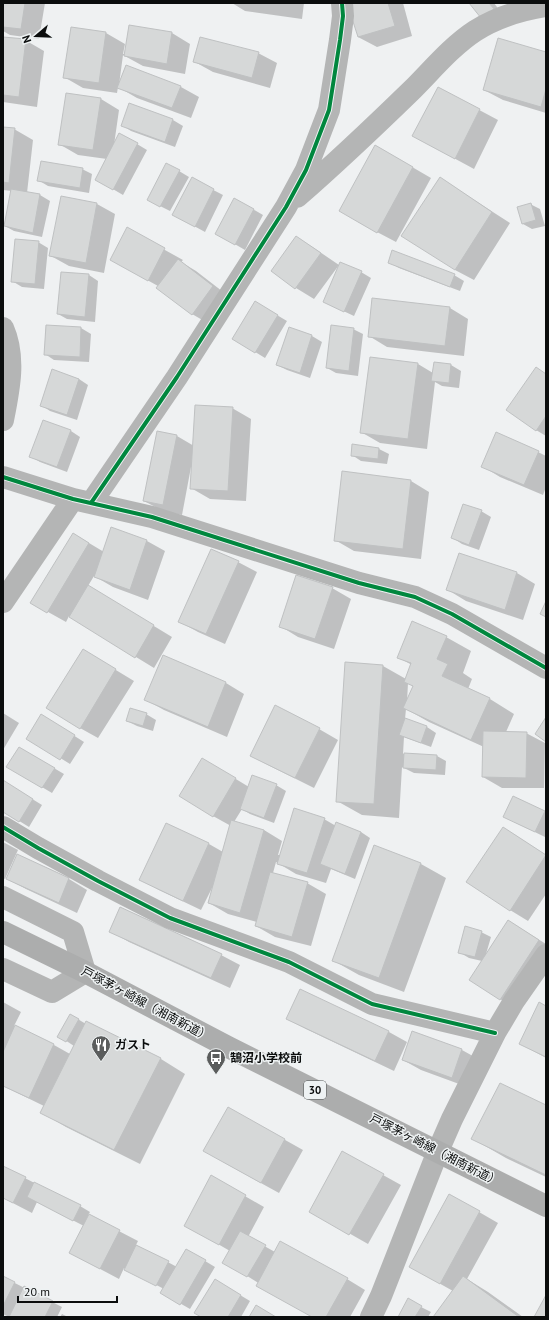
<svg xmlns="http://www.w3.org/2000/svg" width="549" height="1320" viewBox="0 0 549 1320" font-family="'PT Sans','Noto Sans JP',sans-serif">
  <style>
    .shadow { fill: #0003; fill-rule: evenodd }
    .building { fill: #d6d8d8; stroke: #bfc1c2 }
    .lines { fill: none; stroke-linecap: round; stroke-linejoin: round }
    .minor { stroke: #b4b5b5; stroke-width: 22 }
    .primary { stroke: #acadad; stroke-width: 22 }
    .cycleway-casing { stroke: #eef2f3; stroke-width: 6 }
    .cycleway { stroke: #00873e; stroke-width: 4 }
    .labels { text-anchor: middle; stroke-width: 3; stroke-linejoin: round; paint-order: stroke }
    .shield { fill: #eef2f3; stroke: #4f5252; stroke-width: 1 }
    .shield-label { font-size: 11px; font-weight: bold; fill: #0b0d0d }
    .street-label { font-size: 12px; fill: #0b0d0d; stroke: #eef2f3 }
    .poi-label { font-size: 12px; font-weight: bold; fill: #0b0d0d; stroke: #eef2f3; text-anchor: start }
  </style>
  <rect width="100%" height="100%" fill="#eff1f2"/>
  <path class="shadow" d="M3,3H45L39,39L10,35L3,31Z
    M232,3H304L302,19L245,11Z
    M351,3H403L412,36L377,47L358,37Z
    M471,3H494L503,15Z
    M72,28L106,33L125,44L123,54H125L172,33L190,44L185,74L143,66L123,55L119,85L181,87L199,97L191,118L137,98L118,87L117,93L83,88L64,77Z
    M3,38L25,40L44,51L37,107L3,102Z
    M258,53L277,63L270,88L213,72L195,62Z
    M546,53V113L503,100L484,90Z
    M438,88L498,120L474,169L413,136Z
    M101,99L119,110L114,145L137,144L147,150L123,195L106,185L107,159L78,155L59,144Z
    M130,104L173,120L183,126L175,147L131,131L122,125Z
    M3,128L14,129L33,140L27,193L40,195L50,201L42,237L14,231L5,226L12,191L3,190Z
    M376,146L431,178L396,242L358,222Z
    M82,169L92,174L89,193L48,186L38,180Z
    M179,171L189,177L170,211L158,205Z
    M440,178L510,223L474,280L455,270Z
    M192,179L223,195L205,232L183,220Z
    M235,199L263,215L245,250L226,239Z
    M97,204L115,214L104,273L69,266L51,256Z
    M530,204L540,209L545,226L532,229L523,224Z
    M127,229L183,260L181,262L196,271L231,298L211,325L192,314L158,286L129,270Z
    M296,237L314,248L339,265L314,299L296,288L272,271Z
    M38,242L48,248L44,289L22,287L12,281Z
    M389,262L454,275L464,281L460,291L399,268Z
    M361,272L371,278L354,316L324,302Z
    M89,275L98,281L95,322L67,319L58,314Z
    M265,308L287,321L265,358L234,339Z
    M450,308L468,319L464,356L387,347L369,336Z
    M46,326L81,328L91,334L89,362L54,360L45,354Z
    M289,328L312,336L322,342L310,378L287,370L277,365Z
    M353,329L363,334L358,376L336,373L327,368Z
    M435,363L451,365L461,371L459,388L442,386L435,382L427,449L380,443L361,432L418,364L433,373Z
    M53,371L79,379L88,385L77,420L50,411L41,405Z
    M546,374V436L536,430Z
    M232,408L251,419L246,501L210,499L191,488L192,467H191L182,515L163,511L144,501L177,436L194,446Z
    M44,421L71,431L80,437L67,472L40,462L30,456Z
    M353,446L379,449L389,454L387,464L361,461L352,455Z
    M538,452L546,456V487L543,495L500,477L482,466Z
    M343,472L411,481L429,492L421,559L354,551L335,540Z
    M481,511L491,517L479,550L462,544L453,538Z
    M74,534L104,552L147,541L165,551L148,600L113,587L94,576L88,586L172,637L154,668L69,616L66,622L32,603Z
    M459,554L517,573L535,584L523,620L466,601L448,590Z
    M238,562L257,572L225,644L198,632L180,622Z
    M332,588L351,599L334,649L298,637L280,626Z
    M446,637L471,651L463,673L472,679L468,689L490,699L514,714L506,732L526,733L545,743L544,788H502L483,777L484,747L429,722L406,709L405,719L427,727L436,733L431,747L404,737L403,754L437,756L446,761L445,775L414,773L402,767L399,818L362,815L337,801L346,663L383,666L406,679L412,665L399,658ZM408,683L414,687L407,702Z
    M163,657L226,683L244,694L227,737L164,710L146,700Z
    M101,661L134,681L98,738L80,728Z
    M3,713L19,723L3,750Z
    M146,714L156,720L153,731L137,726L127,721Z
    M51,721L84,742L70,764L28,738Z
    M319,729L338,740L314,788L270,766L251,756Z
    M20,748L64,774L52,793L8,767Z
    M221,770L249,787L276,785L286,791L274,823L250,814L242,809L234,822L264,830L282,841L278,855H280L324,819L336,826L337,823L361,832L370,838L355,879L331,869L326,883L296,874L276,862L273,873L307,883L326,894L311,946L275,937L256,926L257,922L228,914L209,903L213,886L201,910L159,890L141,880L167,824L209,844L223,852L231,826L213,816Z
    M3,781L42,805L29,827L3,811Z
    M514,797L546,813V835L545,837L514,822Z
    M504,828L546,855V894L528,921L510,910Z
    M3,842L18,850L5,879L3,878Z
    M18,856L69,879L87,890L77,913L26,889L7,879Z
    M421,864L446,878L404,992L359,975L334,961Z
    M509,921L546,944L519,1010L500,999L482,961L469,958L459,952L481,932L491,937L486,954Z
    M110,931L221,955L240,965L230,988L129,942Z
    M300,990L389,1032L407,1042L394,1071L306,1029L287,1019Z
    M3,1002L21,1012L14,1026L54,1045L70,1054L74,1046L59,1036L71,1015L86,1024L87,1022L161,1059L185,1074L140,1164L66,1127L41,1112L44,1106L3,1086Z
    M546,1007V1058L521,1044Z
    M413,1032L462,1050L480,1060L470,1088L421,1070L403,1060Z
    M546,1107V1177L506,1158L473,1139Z
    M228,1108L303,1150L279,1193L223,1162Z
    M3,1167L80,1206L90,1212L88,1215L138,1241L136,1245L177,1267L187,1250L215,1267L190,1309L162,1293L164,1289L124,1268L119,1279L70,1253L84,1226L37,1202L32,1213L3,1198Z
    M383,1175L401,1185L368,1244L310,1211Z
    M212,1177L264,1207L248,1237L275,1252L347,1279L365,1290L350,1317H313L244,1274L230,1251L185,1225Z
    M479,1212L498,1223L467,1279L488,1292L523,1317H434L453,1291L410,1267Z
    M3,1277L62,1307L57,1317H9L3,1314Z
    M215,1280L250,1301L241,1317H203Z
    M421,1307L431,1312L428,1317H399Z
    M62,1314L68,1317H60Z"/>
  <path class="building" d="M3,3H25L21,29L3,27Z
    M347,3H388L395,26L358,37Z
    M469,3H489L494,9L481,18Z
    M129,25L172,32L167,64L124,56Z
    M71,27L106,32L99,83L63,78Z
    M3,37L26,39L19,97L3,95Z
    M200,37L259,52L252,78L193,62Z
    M498,38L546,52V89L541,107L483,90Z
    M126,65L181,86L172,108L117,88Z
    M438,87L480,109L455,159L412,136Z
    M66,93L101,98L93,150L58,145Z
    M129,103L173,119L165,142L121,126Z
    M3,127L15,128L9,183L3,182Z
    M119,133L138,143L113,190L95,180Z
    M375,145L413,167L377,233L339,211Z
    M41,161L83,168L80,188L37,181Z
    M166,163L180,170L160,207L147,200Z
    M192,177L214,189L195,227L172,215Z
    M440,177L492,212L455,270L401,236Z
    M11,189L40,194L33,233L4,226Z
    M61,196L97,203L86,263L49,256Z
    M234,198L254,209L235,245L215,234Z
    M531,203L536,220L522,224L517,207Z
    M127,227L165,248L148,281L110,260Z
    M296,236L321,253L295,289L271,271Z
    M15,239L39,241L35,284L11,282Z
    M392,250L455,274L450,287L388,263Z
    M178,259L213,286L192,315L156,288Z
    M340,262L362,271L344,312L323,302Z
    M61,272L89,274L85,317L57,314Z
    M372,298L450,307L445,346L368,337Z
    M255,301L278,315L255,353L232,339Z
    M46,325L81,327L80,357L44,355Z
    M331,325L354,328L349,371L326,368Z
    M289,327L312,335L300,373L276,365Z
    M370,357L418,363L408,439L360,433Z
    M434,362L451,364L449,383L431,381Z
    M536,367L546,374V416L536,431L506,410Z
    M52,369L79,379L67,415L40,406Z
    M195,405L233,407L228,491L190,489Z
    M43,420L71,430L57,467L29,457Z
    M157,431L177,435L163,505L143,501Z
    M496,432L539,451L524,485L481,467Z
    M352,444L379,448L378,459L351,456Z
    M342,471L411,480L403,549L334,541Z
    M463,504L482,510L469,545L451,538Z
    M111,527L147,540L130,590L94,577Z
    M73,533L89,543L47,613L30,603Z
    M211,549L239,561L206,634L178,622Z
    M459,553L517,572L505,610L446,590Z
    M296,575L333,587L315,639L279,627Z
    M88,585L154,625L135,658L69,617Z
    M546,601V617L540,614Z
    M412,621L447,636L437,659L448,664L442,676L490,698L471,740L403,708L413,686L404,682L411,663L397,658Z
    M83,649L116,669L80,729L46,708Z
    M163,655L226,682L208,727L144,700Z
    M345,662L383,665L374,804L336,802Z
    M275,705L320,728L295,778L250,756Z
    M130,708L147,713L143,726L126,721Z
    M41,714L75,735L60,760L26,739Z
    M546,717V742L535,734Z
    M405,718L427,726L421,743L399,735Z
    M483,731L527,732L526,778L482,777Z
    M19,747L55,768L42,788L6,767Z
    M404,753L437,755L436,770L403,768Z
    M202,758L236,778L213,817L179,796Z
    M252,775L277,784L264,818L240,809Z
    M3,780L33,799L19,822L3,812Z
    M513,796L545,811L535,832L503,817Z
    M294,808L325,818L307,873L277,864Z
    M231,820L264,830L240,913L208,903Z
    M336,822L361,832L345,874L320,864Z
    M166,823L209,843L183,901L139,880Z
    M503,827L546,855L510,911L466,882Z
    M374,845L421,863L379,978L332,961Z
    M17,854L69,878L59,903L6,879Z
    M270,872L308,882L292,937L255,926Z
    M120,907L222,954L211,978L109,932Z
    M508,920L539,940L500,1000L469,980Z
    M465,926L482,931L475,957L458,953Z
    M300,989L389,1031L375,1061L286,1019Z
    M539,1002L546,1006V1057L519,1044Z
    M70,1014L79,1019L66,1042L57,1037Z
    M86,1021L161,1058L114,1150L40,1113Z
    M15,1025L54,1044L29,1098L3,1086V1052Z
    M412,1031L462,1049L452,1078L402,1060Z
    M500,1083L546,1105V1175L471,1139Z
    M228,1107L285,1139L261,1183L203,1151Z
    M342,1151L384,1174L349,1235L309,1212Z
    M3,1166L26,1177L13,1203L3,1198Z
    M211,1175L246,1195L219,1245L184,1226Z
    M34,1182L81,1205L73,1221L27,1197Z
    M449,1194L480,1211L440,1284L409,1267Z
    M89,1214L120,1230L100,1269L69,1253Z
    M240,1231L266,1245L247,1277L222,1263Z
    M280,1241L348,1278L326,1317H312L256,1286Z
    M136,1245L169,1261L156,1286L124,1270Z
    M186,1249L206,1260L180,1305L160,1293Z
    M3,1276L15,1282L3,1306Z
    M463,1276L519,1317H433Z
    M215,1279L241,1295L228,1317H201L194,1313Z
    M24,1286L53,1301L45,1317H9Z
    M546,1295V1317H534Z
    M408,1298L422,1306L415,1317H398Z
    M256,1305L276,1317H249Z"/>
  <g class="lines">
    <path class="minor" d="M297,197C337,162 375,126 413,89C432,70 452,46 475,31C497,17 521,10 546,6
      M3,328C16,357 9,390 3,420
      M3,477L73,499L152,517L359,583L415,597L452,614L546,668
      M91,503L177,377L286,207L306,170L329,110L340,40L343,16L342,3
      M3,602L73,499
      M3,827L38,848L98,881L170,918L289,962L372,1004L495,1033
      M3,897L73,932L85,972L52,992L3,969
      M371,1317L381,1296L438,1151L452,1119L495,1033L514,1001L546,955"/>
    <path class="primary" d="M3,932L85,972L228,1047L546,1206"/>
    <g class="cycleway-casing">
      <path id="cycleway" d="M3,477L73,499L152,517L359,583L415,597L452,614L546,668
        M91,503L177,377L286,207L306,170L329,110L340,40L343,16L342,3
        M3,827L38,848L98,881L170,918L289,962L372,1004L495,1033"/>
    </g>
    <use href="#cycleway" class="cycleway"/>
  </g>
  <defs>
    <g id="restaurant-pin" transform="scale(1)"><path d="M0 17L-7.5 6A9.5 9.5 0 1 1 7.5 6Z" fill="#5b5d5d" stroke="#eef2f3"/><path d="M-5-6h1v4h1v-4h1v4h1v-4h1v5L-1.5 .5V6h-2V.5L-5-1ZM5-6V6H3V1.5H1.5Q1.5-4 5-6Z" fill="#fff"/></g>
    <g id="bus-pin" transform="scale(1)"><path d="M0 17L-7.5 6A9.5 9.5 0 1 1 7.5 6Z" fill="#5b5d5d" stroke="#eef2f3"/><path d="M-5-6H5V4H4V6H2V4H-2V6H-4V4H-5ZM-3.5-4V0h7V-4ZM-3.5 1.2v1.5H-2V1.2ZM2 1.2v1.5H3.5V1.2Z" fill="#fff"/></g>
  </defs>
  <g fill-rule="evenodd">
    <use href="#restaurant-pin" x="101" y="1045"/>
    <use href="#bus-pin" x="216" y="1058"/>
  </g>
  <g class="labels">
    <rect class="shield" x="304" y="1081" width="22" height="18" rx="3"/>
    <g class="shield-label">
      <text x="315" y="1094">30</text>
    </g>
    <g class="street-label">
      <text transform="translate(146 1004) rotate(28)" y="4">戸塚茅ヶ崎線（湘南新道）</text>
      <text transform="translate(435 1150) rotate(27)" y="4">戸塚茅ヶ崎線（湘南新道）</text>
    </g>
    <g class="poi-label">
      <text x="115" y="1049">ガスト</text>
      <text x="230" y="1062">鵠沼小学校前</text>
    </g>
  </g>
  <rect width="549" height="1320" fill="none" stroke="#0b0d0d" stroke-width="8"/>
  <g transform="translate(36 36) rotate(251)" stroke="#eef2f3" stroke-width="3" paint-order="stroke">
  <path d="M0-3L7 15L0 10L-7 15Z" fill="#0b0d0d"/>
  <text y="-6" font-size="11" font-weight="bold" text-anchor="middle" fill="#0b0d0d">N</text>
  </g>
  <path d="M18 1296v6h99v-6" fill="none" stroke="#0b0d0d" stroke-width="2"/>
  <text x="24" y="1296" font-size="12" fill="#0b0d0d" stroke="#eef2f3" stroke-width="3" paint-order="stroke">20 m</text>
</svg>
